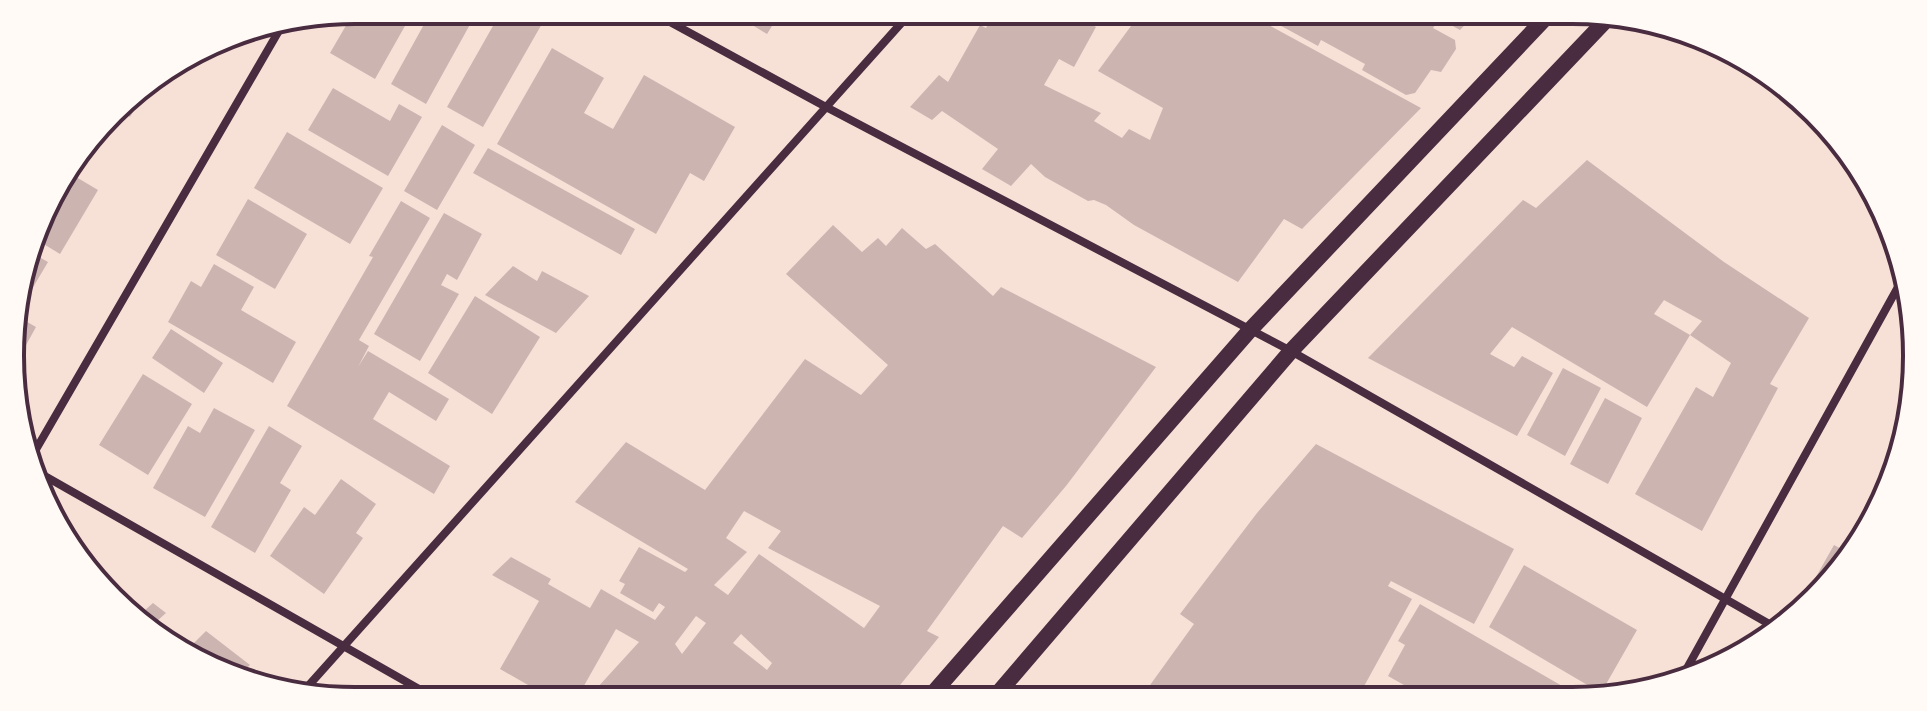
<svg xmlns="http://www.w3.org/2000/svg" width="1927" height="711" viewBox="0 0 1927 711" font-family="'PT Sans',sans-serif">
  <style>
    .building { fill: #ccb4b1; fill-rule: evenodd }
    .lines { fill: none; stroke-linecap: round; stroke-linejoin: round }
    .minor { stroke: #4a2c40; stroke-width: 8 }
    .secondary { stroke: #4a2c40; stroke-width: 16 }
    .rim { fill: none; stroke: #4a2c40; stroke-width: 4 }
  </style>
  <rect width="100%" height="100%" fill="#f7e1d7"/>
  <path class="building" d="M355,10H414L375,79L330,53Z
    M432,10H478L426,104L391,84Z
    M502,10H522L543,22L483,127L447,107Z
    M728,10H782L767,34Z
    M1010,10H1067L1096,27L1074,67L1059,59L1044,85L1101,113L1094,121L1122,138L1129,129L1150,140L1163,108L1098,71L1131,26L1107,10H1263L1256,18L1421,108L1302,229L1284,219L1238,282L1134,225L1106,205L1094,200L1088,201L1045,177L1031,164L1011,186L982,169L998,149L942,111L932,120L910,107L939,75L948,82L980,25L986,28L995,11L1006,17Z
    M1279,10L1409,12L1479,10L1460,30L1440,19L1433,28L1455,40L1456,49L1441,72L1431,70L1415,93L1406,95L1362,70L1365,64L1321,40L1318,46L1274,22Z
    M552,48L604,78L584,113L613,129L644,75L735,127L704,181L690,173L656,234L497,144Z
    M150,83L130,117L117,109L128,95Z
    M333,88L390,121L399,104L422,117L388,176L308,130Z
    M442,125L475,145L437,210L404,191Z
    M287,132L383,188L350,244L254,188Z
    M488,148L635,229L621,255L473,173Z
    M1587,160L1724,262L1809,318L1770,384L1778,388L1702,531L1635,494L1696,387L1713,397L1731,363L1690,335L1702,321L1664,300L1654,314L1690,335L1647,407L1512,327L1490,354L1514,367L1522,356L1553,373L1517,436L1368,358L1523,200L1536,208Z
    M66,171L98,190L60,254L37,240L56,183Z
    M248,199L307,234L275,289L216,255Z
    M401,201L430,218L359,340L369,346L358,367L368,351L449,399L436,421L389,392L373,419L450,466L434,494L287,406L373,257L369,256Z
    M444,213L482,234L457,280L447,274L441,285L459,294L420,361L374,334Z
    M833,225L862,252L878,238L886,246L902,228L926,249L935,244L993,296L1001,287L1156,367L1066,486L1022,538L1003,526L927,631L939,637L888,700H586L639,642L616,629L576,700L533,701L529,698L535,689L500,669L539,601L492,575L511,557L551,579L548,584L590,608L601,589L655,620L665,607L659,603L653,612L620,593L625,584L619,581L639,547L685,572L688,569L575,502L626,442L705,490L805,359L861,395L888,365L786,274ZM744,511L781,531L768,548L880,606L864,628L759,554L728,595L714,585L747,552L726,538ZM696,616L706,623L682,654L675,644ZM741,634L772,663L767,670L733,643Z
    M32,253L48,262L22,306L15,303Z
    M214,264L254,287L241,310L296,342L273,383L168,322L191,281L201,287Z
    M513,266L537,281L542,271L589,296L556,333L485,295Z
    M475,296L540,337L492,414L428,373Z
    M13,314L36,327L15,365Z
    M171,329L223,363L204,393L152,358Z
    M1563,368L1601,388L1565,456L1527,435Z
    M143,374L192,404L148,475L99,445Z
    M1605,398L1642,418L1608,484L1570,464Z
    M214,408L255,430L205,517L153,488L188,426L200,433Z
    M269,426L302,446L280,483L291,490L255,553L211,527Z
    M1906,433L1905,445L1885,489L1877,485Z
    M1316,444L1514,549L1474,624L1391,581L1388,586L1412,599L1357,699H1140L1194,624L1180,614L1257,513Z
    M341,479L376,504L356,533L363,538L324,594L270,556L304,507L315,515Z
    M1873,498L1879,502L1856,550L1847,545Z
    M1834,545L1852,555L1816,596L1808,591Z
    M1524,565L1637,630L1601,693L1489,627Z
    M153,603L166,613L156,622L185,649L146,630L135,619Z
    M1420,604L1583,698H1427L1388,676L1405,645L1398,641Z
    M206,631L250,665L238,676L187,650Z
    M1387,686L1409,698L1380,699Z"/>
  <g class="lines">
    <path class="minor" d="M648,10L826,107L1291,351L1778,629
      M31,458L284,22
      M36,471L440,701
      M1681,679L1903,278
      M301,694L913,10"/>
    <path class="secondary" d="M993,699L1291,351L1611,15
      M927,700L1250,330L1553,10"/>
  </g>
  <path d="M0 0H1927V711H0ZM355 24H1572A331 331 0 0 1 1903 355V356A331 331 0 0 1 1572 687H355A331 331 0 0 1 24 356V355A331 331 0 0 1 355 24Z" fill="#fffaf5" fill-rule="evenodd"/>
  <path class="rim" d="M355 24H1572A331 331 0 0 1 1903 355V356A331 331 0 0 1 1572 687H355A331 331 0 0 1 24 356V355A331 331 0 0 1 355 24Z"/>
</svg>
